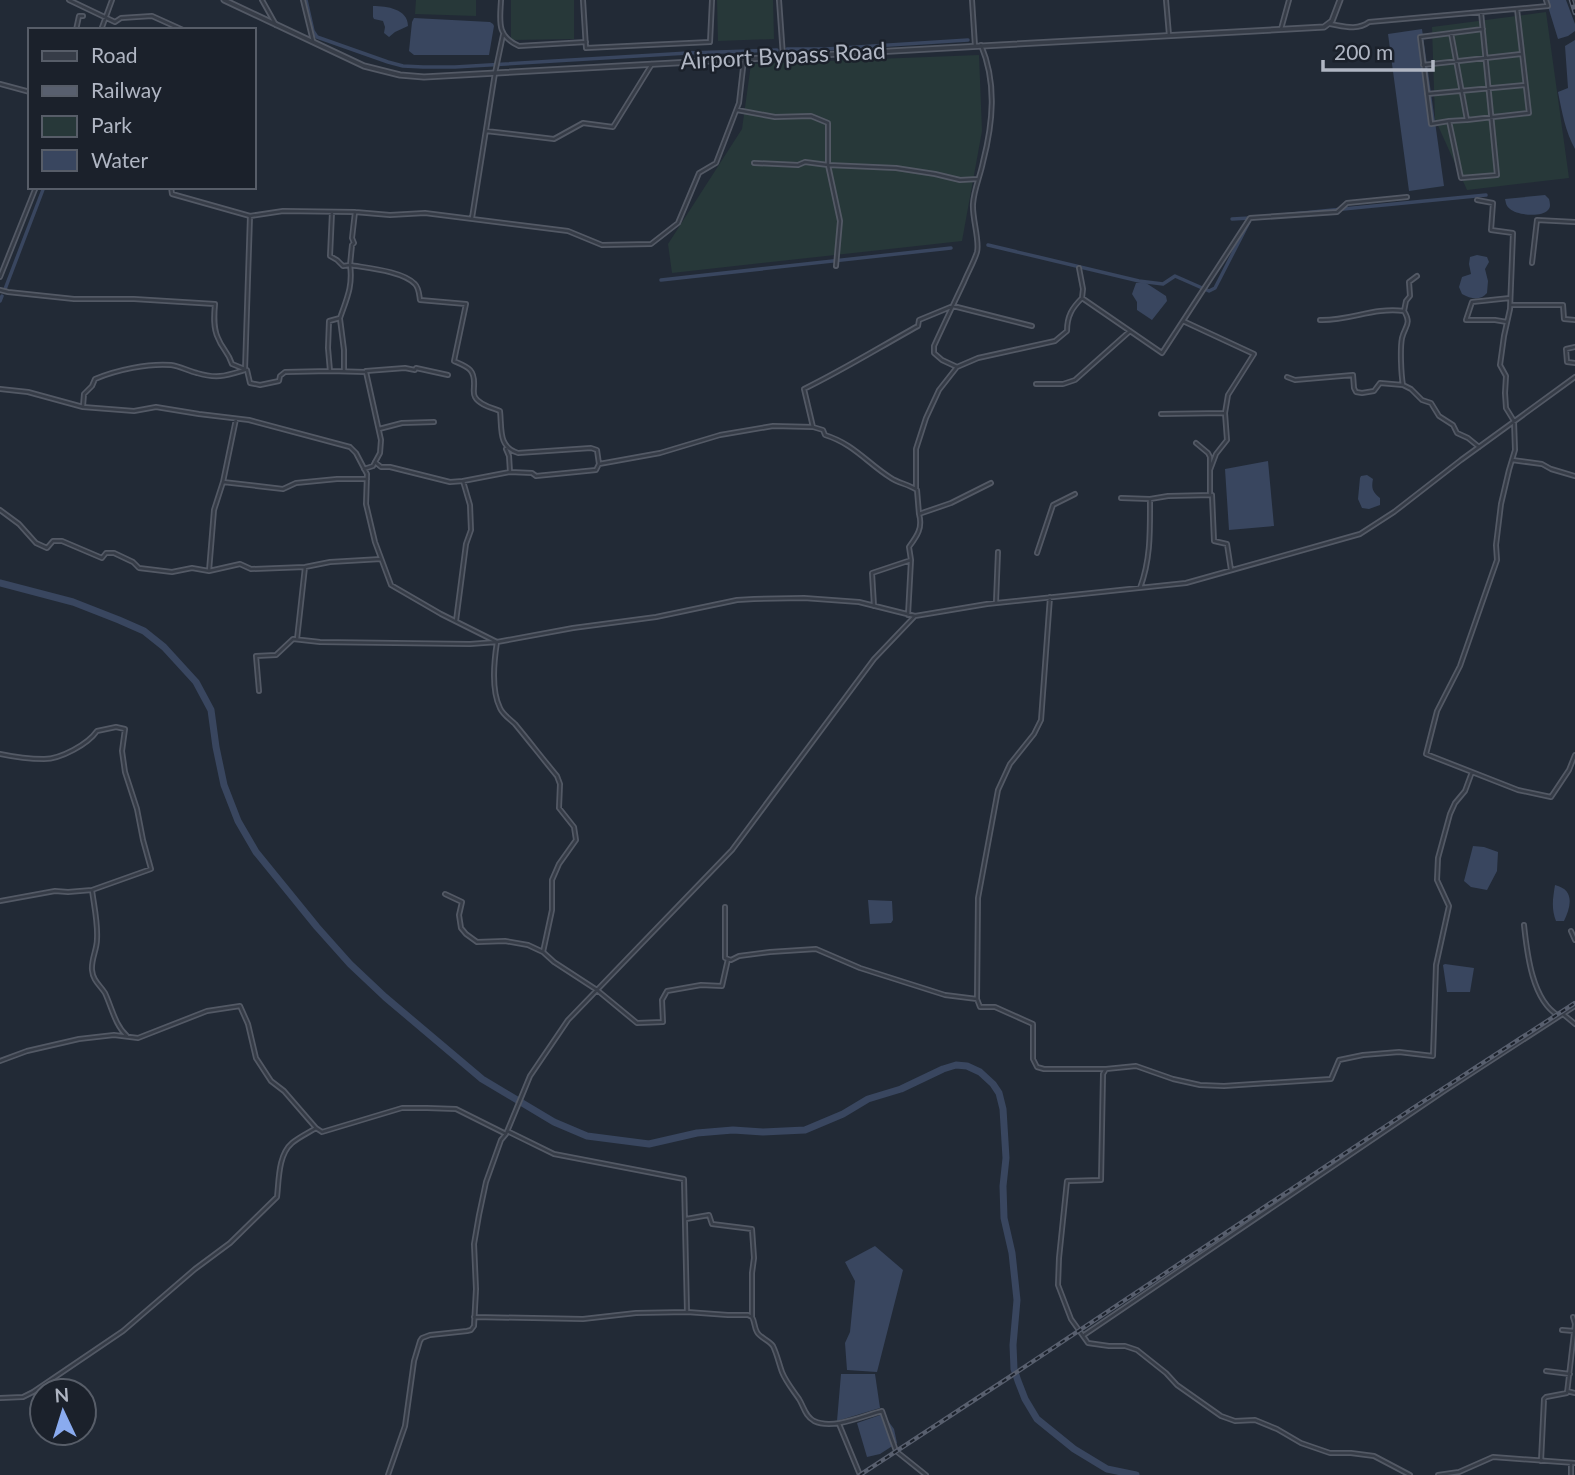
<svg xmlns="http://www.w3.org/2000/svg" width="1575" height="1475" viewBox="0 0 1575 1475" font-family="Lato,sans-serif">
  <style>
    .green { fill: #273839 }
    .water { fill: #39465f }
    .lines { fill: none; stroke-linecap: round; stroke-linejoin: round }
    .canal { stroke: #39465f; stroke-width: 3.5 }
    .river { stroke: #39465f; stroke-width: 7 }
    .minor-casing { stroke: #535965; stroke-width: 6 }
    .tertiary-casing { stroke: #535965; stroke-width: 7 }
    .minor { stroke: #363c47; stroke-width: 2.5 }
    .tertiary { stroke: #363c47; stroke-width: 3.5 }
    .rail-casing { stroke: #585f6e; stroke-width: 4.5 }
    .rail { stroke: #1b212b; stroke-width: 2; stroke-dasharray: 5; stroke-linecap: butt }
    .labels { text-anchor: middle; stroke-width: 5; stroke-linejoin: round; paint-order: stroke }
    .street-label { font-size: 23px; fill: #b0b6c3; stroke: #1b212b }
  </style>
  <rect width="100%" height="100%" fill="#222a36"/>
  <path class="green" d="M416,0H476V16L415,14Z
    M511,0H574V39L511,40Z
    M717,0H773L774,39L718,41Z
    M1546,12L1569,178L1467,190L1435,119L1432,27Z
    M979,55L982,131L962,241L672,273L668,244L742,129L751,64Z"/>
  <path class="water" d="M1546,0H1566L1575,24V31L1568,36L1558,39Z
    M373,6C387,6 408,9 408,26L395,32L389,37L384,33L385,27L383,21L374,19L373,17Z
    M414,18L490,22L493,24L494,26L489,55H414L409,51L412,22Z
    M1422,29L1444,186L1409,191L1388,34Z
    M1575,40V149C1565,131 1562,112 1558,92L1568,88L1565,46Z
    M1545,195L1549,199C1550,203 1551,207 1548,210C1541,218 1517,215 1510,209C1506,206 1506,203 1505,199Z
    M1477,255L1487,257L1489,262L1485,269L1488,281L1487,293C1480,301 1471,299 1462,294L1459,287L1462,277L1471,274L1469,264L1470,257Z
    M1136,283H1146L1166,296L1167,301L1152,320L1137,310V302L1132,294Z
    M1268,461L1274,526L1229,530L1225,469Z
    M1367,475L1373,479C1371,489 1373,492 1380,498V505L1369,509L1362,508L1358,499L1360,478L1361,476Z
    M1473,846L1484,847L1498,852L1497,871L1487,890L1471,887L1464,881Z
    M1555,885C1575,890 1571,906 1564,921H1556C1551,908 1553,898 1555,885Z
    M868,900L892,901L893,920L891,923L870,924Z
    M1445,964L1474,968L1470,992H1447L1443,965Z
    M875,1246L903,1270L877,1372L847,1370L845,1343L850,1332L855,1281L845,1262Z
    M841,1374H875L880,1408L837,1421Z
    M883,1414L894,1429L897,1443L880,1454L867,1457L857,1423Z"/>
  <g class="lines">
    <path class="canal" d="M306,0L313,31L317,37L388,62L403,66L423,67H455L688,53L777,50
      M787,49H826L968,40
      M1282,215L1486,195
      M1232,219L1250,218
      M988,245L1139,281L1163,284L1175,276L1209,291L1215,288L1249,222
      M661,280L951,248
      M5,289L44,187
      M0,301L2,296"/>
    <path class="river" d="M0,583L73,602L119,620L144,631L164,647L196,682L211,710L216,747L224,785L238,821L256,852L317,927L350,964L385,997L482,1079L554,1122L587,1136L649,1144L697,1133L733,1130L763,1132L805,1130L843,1114L868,1099L901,1089L943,1069L956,1065L967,1066L980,1072L993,1084L999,1093L1003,1109L1006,1158L1003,1186L1004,1218L1012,1253L1017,1300L1013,1345L1014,1369L1018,1381L1025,1399L1037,1419L1074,1449L1107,1469L1136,1475"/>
    <g class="minor-casing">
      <path id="minor" d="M69,0L115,22L121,18L152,16L183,30
        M262,0L276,25
        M303,0L313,41
        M501,0C500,21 496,36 519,46L586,42
        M583,0L586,48L710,42L712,0
        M779,0L783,56
        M972,0L975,46
        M1166,0L1169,35
        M1573,0L1575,5
        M1481,12L1497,175L1461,178L1449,121L1431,124L1420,37L1483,29
        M1330,24C1343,26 1357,31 1369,22L1548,6L1546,0
        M1281,29L1289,0
        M76,30L79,16H83
        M101,30L112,0
        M1451,33L1467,120L1529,113L1517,9
        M981,45C997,83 993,123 983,162C980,177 974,189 973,204C972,218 980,241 977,252C974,262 968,272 964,282C954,303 944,324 934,346V353L942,360L957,367L978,358L1055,341L1067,331C1067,316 1072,308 1082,298L1083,289L1079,268
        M1423,65L1521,54
        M0,84L30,92
        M1427,94L1525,85
        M737,110L775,117L811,116L828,123V165L896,168L935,174L960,180L978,179
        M1449,121L1466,120
        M486,131L554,139L583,123L613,127L652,64
        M754,163L798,165L805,162L828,165L840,221L836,266
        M171,187L172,194L250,216L283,211L355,212L390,215L425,213L568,231L602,245L651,244L678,223L699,173L716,163L739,103L744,59
        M1477,200L1493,203L1491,230L1513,233L1510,309L1504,336L1500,365L1506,376L1505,393L1506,408L1514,421L1515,450L1509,470L1501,504L1496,545L1497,560L1460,666L1437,711L1426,754L1518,790L1551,797L1569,770L1575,755
        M355,212L352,238L354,243L352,245L350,265C367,268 403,271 415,284C419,288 419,294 420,300L466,304L454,361C468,367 475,369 474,386C474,390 473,394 475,397C479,405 493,408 500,411C502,429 498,447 518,453L591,448L597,450L599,464L660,453L720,435L773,426L813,427L804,389C843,370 880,347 918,326L919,320L953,306L1032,326
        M472,218L495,73L503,35
        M1532,263L1537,220L1575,222
        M0,277L36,187
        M0,290L8,292L74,299H134L215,304C214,315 213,328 218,338C222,349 228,351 232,364L247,370L250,383L260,385L279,381L280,376L285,372L330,371L328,348L329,321L340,318C347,298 353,286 350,265L343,266L337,260L330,256L332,212
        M1082,298L1162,353L1250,218L1337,212L1347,203L1407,197
        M1511,305H1563L1564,319L1575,320
        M1404,311L1406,301L1410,296L1409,282L1417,276
        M340,319L344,350V371
        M1320,320C1350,321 1373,307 1404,311C1412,324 1405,326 1402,338C1400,348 1401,374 1403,385L1411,389L1422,400L1431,403L1439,416L1453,425L1457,433L1468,438L1479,447
        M1183,321L1254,354L1228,395L1225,413L1227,440L1216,454L1210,470
        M1507,322L1495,320H1466L1472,302L1510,298
        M1575,347L1566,349L1567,362L1575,363
        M330,371L366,372L381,440L380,453L373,466L364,469
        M366,371L405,368L415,370L416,368L448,375
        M1287,377L1295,380L1353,375L1354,388L1356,392L1362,393L1374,391L1380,383L1403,385
        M1036,384H1063L1075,380L1130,331
        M0,389L28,392L83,407L134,411L156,407L199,414L249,420L350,447L356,453L367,474L366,504L375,542L391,585L441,614L497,642L573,628L656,617L737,600L754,599L804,598L859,602L915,616
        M83,406L84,394L92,386L95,379C116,370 149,363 171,365C180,366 188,371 197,373C217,379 225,376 245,370L250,216
        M1161,414L1224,413
        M236,419L223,482L283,489L296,483L337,479H367
        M813,427L823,430L825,435C854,444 867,463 891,478C898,483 908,484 917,490L919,514
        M379,429L402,423L434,422
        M1196,443L1208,453L1210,457V493
        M506,449L509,456L510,472
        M1512,460L1542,464L1551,469L1575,476
        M375,462L381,467H390L450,482L463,481L510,472L532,473L536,476L596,470L599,464
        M916,489V449L926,418L939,390L957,367
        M1121,498L1150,499L1168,496L1212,495L1214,541L1227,544L1231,570
        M0,510L19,524L36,543L47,548L53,541H62L102,558L106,553H114L133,562L139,568L172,572L192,568L209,571L240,564L251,569L305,567L330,562L381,559
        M1037,553L1053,505L1075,494
        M209,571L214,510L223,482
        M1140,588C1151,559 1150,530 1150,499
        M1050,597L1041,720L1034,734L1010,764L998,790L978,898L977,999L980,1007H995L1033,1024V1059L1037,1067L1044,1069H1106
        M996,602L998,552
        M874,606L872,573L911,560L909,547C917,536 923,528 919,514L951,503L991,483
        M908,615L911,560
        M456,621L466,544L471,530L470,505L463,481
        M297,639L305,567
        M259,691L256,656L276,655L293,639L320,642L470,644L497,642C494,661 491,690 500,708C503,715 510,719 515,724C529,741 543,759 557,776L560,784L559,808L574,827L576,840L559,864L552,880V910L543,952L554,962L597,990L637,1023L663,1022L662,1000L667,991L701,985L722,986L728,959
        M0,754C14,757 30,759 44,759C61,759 88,744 97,731L116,727L125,729L122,751L125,772L137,809L143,840L151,869L92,890L68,892L55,891L0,901
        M92,890C94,906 98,922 97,939C97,950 91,959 92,970C93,981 100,985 105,993C112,1008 115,1025 127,1036
        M445,894L462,902L459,915L461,928L466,934L477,942L505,941L528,945L543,952
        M725,907V958L731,960L739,956L770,952L816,949L860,968L945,995L977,999
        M1524,925C1527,953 1532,1001 1559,1016
        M1571,931L1575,940
        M1563,1014L1575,1024
        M0,1061L27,1051L79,1039L114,1035L138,1038L207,1011L240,1006L248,1024L256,1058L271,1081L284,1091L316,1128L322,1132L402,1108H427L456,1109L506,1134
        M507,1131L554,1154L684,1179L687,1312
        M686,1219L709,1215L712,1224L752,1229L754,1258L752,1273V1317
        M474,1317L583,1319L636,1313L687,1312L728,1315H748L752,1317C755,1322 754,1327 757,1332C760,1338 769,1340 773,1346C777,1354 779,1364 782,1372C786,1382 793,1390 799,1399C804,1407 805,1416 814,1421C833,1430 863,1416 882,1411L896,1451L926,1475
        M1573,1317L1575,1324
        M1562,1330L1574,1331
        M1084,1335L1444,1091L1575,1006
        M1546,1371L1570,1374
        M1567,1391L1575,1393
        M0,1398L23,1397L33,1392L123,1331L195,1269L230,1243L277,1197C279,1180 278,1155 292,1143C299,1137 308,1133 316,1128
        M839,1424L860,1475
        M1541,1461L1544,1399L1546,1397L1567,1393L1575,1324
        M1571,1463V1475
        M388,1475L405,1426L414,1361L420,1341L422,1338L430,1335L467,1331L471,1330L474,1326L476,1289L474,1244L479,1215L486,1182L501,1140L506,1134L530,1076L568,1020L732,850L874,659L915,616L987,604L1186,583L1360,534L1394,512L1461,460L1575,377
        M1410,1475L1374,1456L1351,1453H1330L1301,1443L1277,1429L1255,1420L1235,1421L1221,1416L1177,1385L1166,1373L1137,1350L1125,1346H1109L1088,1343L1071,1319L1058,1285L1059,1258L1067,1181L1101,1180L1103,1074L1106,1069L1136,1066L1173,1079L1200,1085L1224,1086L1331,1079L1339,1060L1363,1055L1399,1052L1433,1056L1436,965L1449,906L1437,880L1438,858L1450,814L1455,803L1465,791L1472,772
        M1438,1475L1459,1472L1493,1457L1575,1463"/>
    </g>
    <g class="tertiary-casing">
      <path id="tertiary" d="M224,0L364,66L400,75L424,77L1324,27L1332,21L1340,0"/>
    </g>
    <use href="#minor" class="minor"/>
    <use href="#tertiary" class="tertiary"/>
    <g class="rail-casing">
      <path id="rail" d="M1571,0L1575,13
        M860,1475L1011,1376L1410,1110L1575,1003"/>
    </g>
    <use href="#rail" class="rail"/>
  </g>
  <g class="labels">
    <g class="street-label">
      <text transform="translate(783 56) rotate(-3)" y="8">Airport Bypass Road</text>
    </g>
  </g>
  <rect x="28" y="28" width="228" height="161" fill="#1b212b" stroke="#575d68" stroke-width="2"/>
  <rect x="42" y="51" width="35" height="10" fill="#363c47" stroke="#575d68" stroke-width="2"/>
  <text x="91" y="63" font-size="21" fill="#b0b6c3">Road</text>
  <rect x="42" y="86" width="35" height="10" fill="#585f6e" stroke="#575d68" stroke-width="2"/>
  <text x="91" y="98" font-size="21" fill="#b0b6c3">Railway</text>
  <rect x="42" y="116" width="35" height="21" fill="#273839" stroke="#575d68" stroke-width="2"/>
  <text x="91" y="133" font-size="21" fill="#b0b6c3">Park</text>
  <rect x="42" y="150" width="35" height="21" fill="#39465f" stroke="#575d68" stroke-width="2"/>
  <text x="91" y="168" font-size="21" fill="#b0b6c3">Water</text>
  <g transform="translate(63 1412) rotate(356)"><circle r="33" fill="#1b212b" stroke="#575d68" stroke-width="2"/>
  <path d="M0-5L12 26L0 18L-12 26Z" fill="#8aabef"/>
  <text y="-10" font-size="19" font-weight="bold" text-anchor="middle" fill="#b0b6c3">N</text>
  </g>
  <path d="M1323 60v10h110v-10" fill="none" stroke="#b0b6c3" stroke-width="3.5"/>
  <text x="1334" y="60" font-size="21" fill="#b0b6c3" stroke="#1b212b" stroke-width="5" paint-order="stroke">200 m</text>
</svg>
